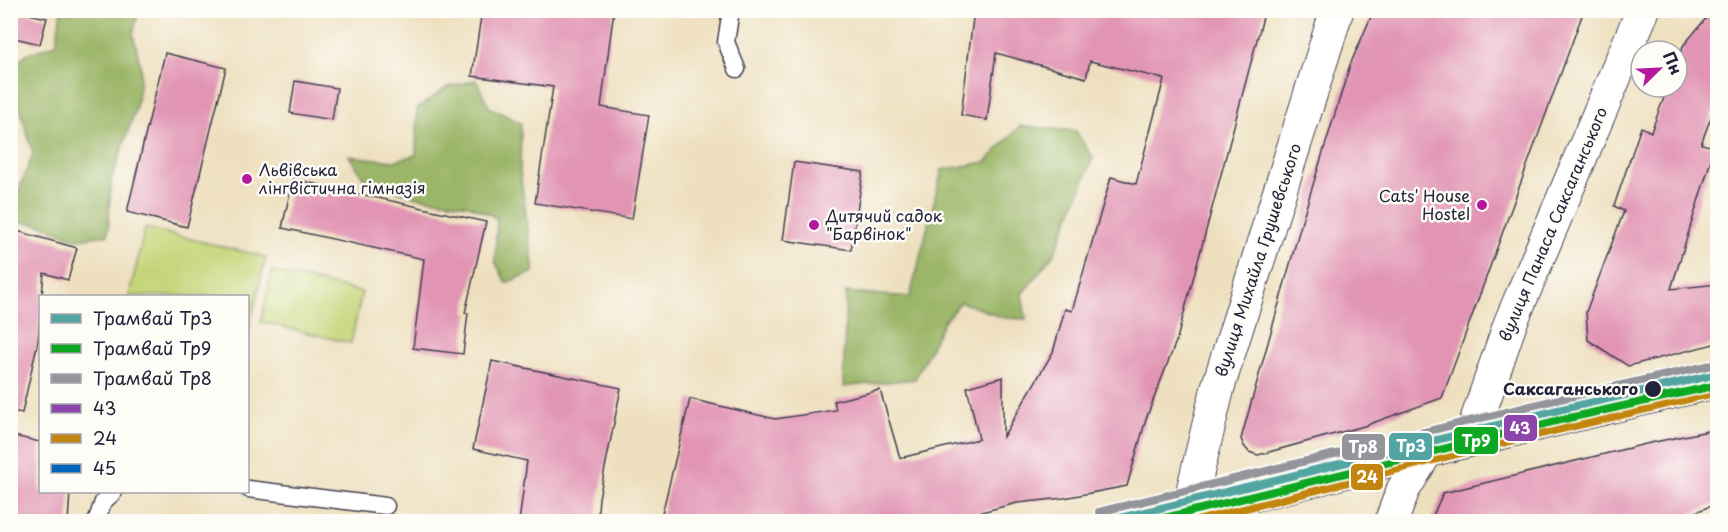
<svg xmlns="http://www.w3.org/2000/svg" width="1728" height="532" viewBox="0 0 1728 532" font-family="'Playpen Sans',sans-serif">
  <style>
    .green { fill: #c4d578; stroke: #737c5a; stroke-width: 1.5 }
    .forest { fill: #9bb668; stroke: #5e6c52; stroke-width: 1.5 }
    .building { fill: #e194b3 }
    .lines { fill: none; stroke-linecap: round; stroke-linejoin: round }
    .service-casing { stroke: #413e4f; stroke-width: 19 }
    .minor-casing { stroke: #413e4f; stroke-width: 35 }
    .tertiary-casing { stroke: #413e4f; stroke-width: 35 }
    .secondary-casing { stroke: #413e4f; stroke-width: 35 }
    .service { stroke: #fff; stroke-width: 16 }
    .minor { stroke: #fff; stroke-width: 33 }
    .tertiary { stroke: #fff; stroke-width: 33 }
    .secondary { stroke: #fff; stroke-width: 33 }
    .bus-1-casing { stroke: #fdfcf7; stroke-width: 12 }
    .bus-2-casing { stroke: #fdfcf7; stroke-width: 12 }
    .bus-3-casing { stroke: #fdfcf7; stroke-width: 12 }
    .bus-1 { stroke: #8e44ad; stroke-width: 8 }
    .bus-2 { stroke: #c2850f; stroke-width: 8 }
    .bus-3 { stroke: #0065bd; stroke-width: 8 }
    .tram-1-casing { stroke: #fdfcf7; stroke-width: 12 }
    .tram-2-casing { stroke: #fdfcf7; stroke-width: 12 }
    .tram-3-casing { stroke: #fdfcf7; stroke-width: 12 }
    .tram-1 { stroke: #52a5a2; stroke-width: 8 }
    .tram-2 { stroke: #0ea724; stroke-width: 8 }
    .tram-3 { stroke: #94959a; stroke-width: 8 }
    .poi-dot { fill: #b5179e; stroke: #fdfcf7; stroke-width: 2 }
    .stop-dot { fill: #22223b; stroke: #fdfcf7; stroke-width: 2 }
    .labels { text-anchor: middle; stroke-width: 5; stroke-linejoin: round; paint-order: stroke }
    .poi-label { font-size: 16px; fill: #22223b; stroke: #fdfcf7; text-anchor: start }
    .street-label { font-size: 16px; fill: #22223b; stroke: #fdfcf7 }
    .stop-label { font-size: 16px; font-weight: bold; fill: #22223b; stroke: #fdfcf7; text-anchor: end }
    .line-badge { stroke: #fdfcf7; stroke-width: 2 }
    .badge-label { font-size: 16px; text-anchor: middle; font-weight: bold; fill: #fff }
  </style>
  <rect width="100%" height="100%" fill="#fdfcf7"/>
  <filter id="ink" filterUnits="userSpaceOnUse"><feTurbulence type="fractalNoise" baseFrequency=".0167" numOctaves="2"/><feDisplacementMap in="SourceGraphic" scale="12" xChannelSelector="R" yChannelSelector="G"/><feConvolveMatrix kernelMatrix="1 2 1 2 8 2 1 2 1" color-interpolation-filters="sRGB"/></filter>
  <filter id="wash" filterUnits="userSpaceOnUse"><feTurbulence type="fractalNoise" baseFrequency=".008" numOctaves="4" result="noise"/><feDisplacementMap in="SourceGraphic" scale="24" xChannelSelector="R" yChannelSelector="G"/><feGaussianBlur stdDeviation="1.35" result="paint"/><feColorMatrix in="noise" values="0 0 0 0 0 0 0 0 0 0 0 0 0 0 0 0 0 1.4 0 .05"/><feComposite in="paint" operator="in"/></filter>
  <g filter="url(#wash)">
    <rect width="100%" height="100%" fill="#eee0bf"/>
    <path class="green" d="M145,228L266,257L248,333V296H129Z
      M272,271L362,292L351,343L261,322Z"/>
    <path class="forest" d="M61,11H139L133,33L141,69L136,108L111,181L108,235L76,239L42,225L11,220V197L19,190L33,154L20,108L11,95V75L18,62L27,54L56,44Z
      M476,80L489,107L521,123L520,172L534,272L506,283L495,261L497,218L469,205L417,197L365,180L349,156L394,161L416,155L417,109L446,88Z
      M1020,126L1076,131L1093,158L1055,252L1022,294L1026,319L1004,318L961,302L944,321L915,379L843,387L846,292L910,297L942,170L986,162Z"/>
    <g id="blocks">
      <path class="building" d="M10,10L47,18L40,44L10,37Z
        M482,10H614L601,107L649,115L632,219L535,203L553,87L472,76Z
        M974,10H1265L1177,339L1146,419L1127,486L1064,498L1017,503L942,522H660L690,399L775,419L836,410L834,401L880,390L900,458L979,439L967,387L1003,377V437L1053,352L1065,309L1072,311L1111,177L1136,184L1164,79L1090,61L1086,78L996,53L987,120L961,115Z
        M1374,10H1584L1442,398L1364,426L1258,455L1249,452L1244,446L1241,439L1304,214L1350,65Z
        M1713,10H1718V98L1701,144L1715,147L1671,289L1718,284V343L1628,366L1588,340L1586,312L1624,211L1614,206L1641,127L1651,132L1668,87H1677V63L1683,46Z
        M165,53L226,68L187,227L127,212Z
        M295,81L337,88L332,120L290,113Z
        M794,162L863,172L851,250L783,240Z
        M293,179L486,222L465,313H468L463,354L413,348L424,259L282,228Z
        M10,229L77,248L68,280L44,273L38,341L22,413L10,411Z
        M492,361L621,388L599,498L597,522H519L527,461L473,449Z
        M1718,429V503L1671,522H1430L1443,493L1650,443Z
        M10,435L40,442V492H70L68,522H10Z"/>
    </g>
  </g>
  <g filter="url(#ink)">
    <use href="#blocks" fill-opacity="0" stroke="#413e4f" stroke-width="1.5"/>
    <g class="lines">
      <g class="service-casing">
        <path id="service" d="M731,10L726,42L737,69
          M248,489L386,506
          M96,522L103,502L114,492"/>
      </g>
      <g class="minor-casing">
        <path id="minor" d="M1188,511L1218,387L1337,10"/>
      </g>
      <g class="tertiary-casing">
        <path id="tertiary" d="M1470,440L1510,324L1643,10
          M1391,522L1403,490L1426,452"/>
      </g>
      <g class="secondary-casing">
        <path id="secondary" d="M1147,522L1470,440L1718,381"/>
      </g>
      <use href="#service" class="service"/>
      <use href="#minor" class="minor"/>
      <use href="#tertiary" class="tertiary"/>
      <use href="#secondary" class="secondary"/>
      <g class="bus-1-casing">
        <path id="bus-1" d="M1149,522L1470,440L1718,381"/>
      </g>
      <g class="bus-2-casing">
        <path id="bus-2" d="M1192,522L1473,450L1718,392"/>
      </g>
      <g class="bus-3-casing">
        <path id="bus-3" d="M1144,512L1467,430L1716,371"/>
      </g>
      <use href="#bus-1" class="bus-1"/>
      <use href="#bus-2" class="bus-2"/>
      <use href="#bus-3" class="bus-3"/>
      <g class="tram-1-casing">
        <path id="tram-1" d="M1104,522L1558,410L1718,374"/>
      </g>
      <g class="tram-2-casing">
        <path id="tram-2" d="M1148,522L1560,420L1718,385"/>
      </g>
      <g class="tram-3-casing">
        <path id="tram-3" d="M1099,512L1555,400L1716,364"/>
      </g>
      <use href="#tram-1" class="tram-1"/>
      <use href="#tram-2" class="tram-2"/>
      <use href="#tram-3" class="tram-3"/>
    </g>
  </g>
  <g class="poi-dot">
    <circle cx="247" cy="179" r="6"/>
    <circle cx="1482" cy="205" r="6"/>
    <circle cx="814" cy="225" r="6"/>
  </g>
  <circle class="stop-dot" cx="1653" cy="389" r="9"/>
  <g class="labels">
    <g class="poi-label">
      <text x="259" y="176">Львівська<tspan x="259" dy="18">лінгвістична гімназія</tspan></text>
      <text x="1470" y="202" text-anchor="end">Cats' House<tspan x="1470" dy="18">Hostel</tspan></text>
      <text x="826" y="222">Дитячий садок<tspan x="826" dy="18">"Барвінок"</tspan></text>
    </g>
    <g class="street-label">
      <text transform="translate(1553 224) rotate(-67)" y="6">вулиця Панаса Саксаганського</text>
      <text transform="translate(1258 260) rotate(-72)" y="6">вулиця Михайла Грушевського</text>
    </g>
    <g class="stop-label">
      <text x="1638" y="395">Саксаганського</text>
    </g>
  </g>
  <g class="line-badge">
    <rect x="1503" y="414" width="35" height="28" rx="6" fill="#8e44ad"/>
    <rect x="1453" y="426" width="46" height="29" rx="6" fill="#0ea724"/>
    <rect x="1388" y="432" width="45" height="29" rx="6" fill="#52a5a2"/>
    <rect x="1341" y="433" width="45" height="28" rx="6" fill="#94959a"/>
    <rect x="1350" y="463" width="34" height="28" rx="6" fill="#c2850f"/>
  </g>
  <g class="badge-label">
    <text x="1520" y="434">43</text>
    <text x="1476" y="447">Тр9</text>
    <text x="1411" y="452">Тр3</text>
    <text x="1363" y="453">Тр8</text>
    <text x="1367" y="483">24</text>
  </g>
  <rect width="1728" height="532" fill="none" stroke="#fdfcf7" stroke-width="36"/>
  <rect x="39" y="295" width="210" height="198" fill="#fdfcf7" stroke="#a5a5ac" stroke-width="1.5"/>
  <rect x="51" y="314" width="30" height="9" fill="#52a5a2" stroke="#a5a5ac" stroke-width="1.5"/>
  <text x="93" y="325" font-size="18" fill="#22223b">Трамвай Тр3</text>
  <rect x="51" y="344" width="30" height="9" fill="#0ea724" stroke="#a5a5ac" stroke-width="1.5"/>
  <text x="93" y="355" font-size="18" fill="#22223b">Трамвай Тр9</text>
  <rect x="51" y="374" width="30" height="9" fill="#94959a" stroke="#a5a5ac" stroke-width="1.5"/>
  <text x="93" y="385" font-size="18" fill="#22223b">Трамвай Тр8</text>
  <rect x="51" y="404" width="30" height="9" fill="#8e44ad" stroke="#a5a5ac" stroke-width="1.5"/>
  <text x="93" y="415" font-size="18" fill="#22223b">43</text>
  <rect x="51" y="434" width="30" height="9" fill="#c2850f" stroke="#a5a5ac" stroke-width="1.5"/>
  <text x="93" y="445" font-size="18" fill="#22223b">24</text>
  <rect x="51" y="464" width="30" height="9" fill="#0065bd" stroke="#a5a5ac" stroke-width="1.5"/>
  <text x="93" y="475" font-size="18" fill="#22223b">45</text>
  <g transform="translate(1659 69) rotate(66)"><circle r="28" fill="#fdfcf7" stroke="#a5a5ac" stroke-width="1.5"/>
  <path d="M0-4.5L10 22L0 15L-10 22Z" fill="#b5179e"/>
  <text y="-9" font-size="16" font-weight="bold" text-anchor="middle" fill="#22223b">Пн</text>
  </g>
</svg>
